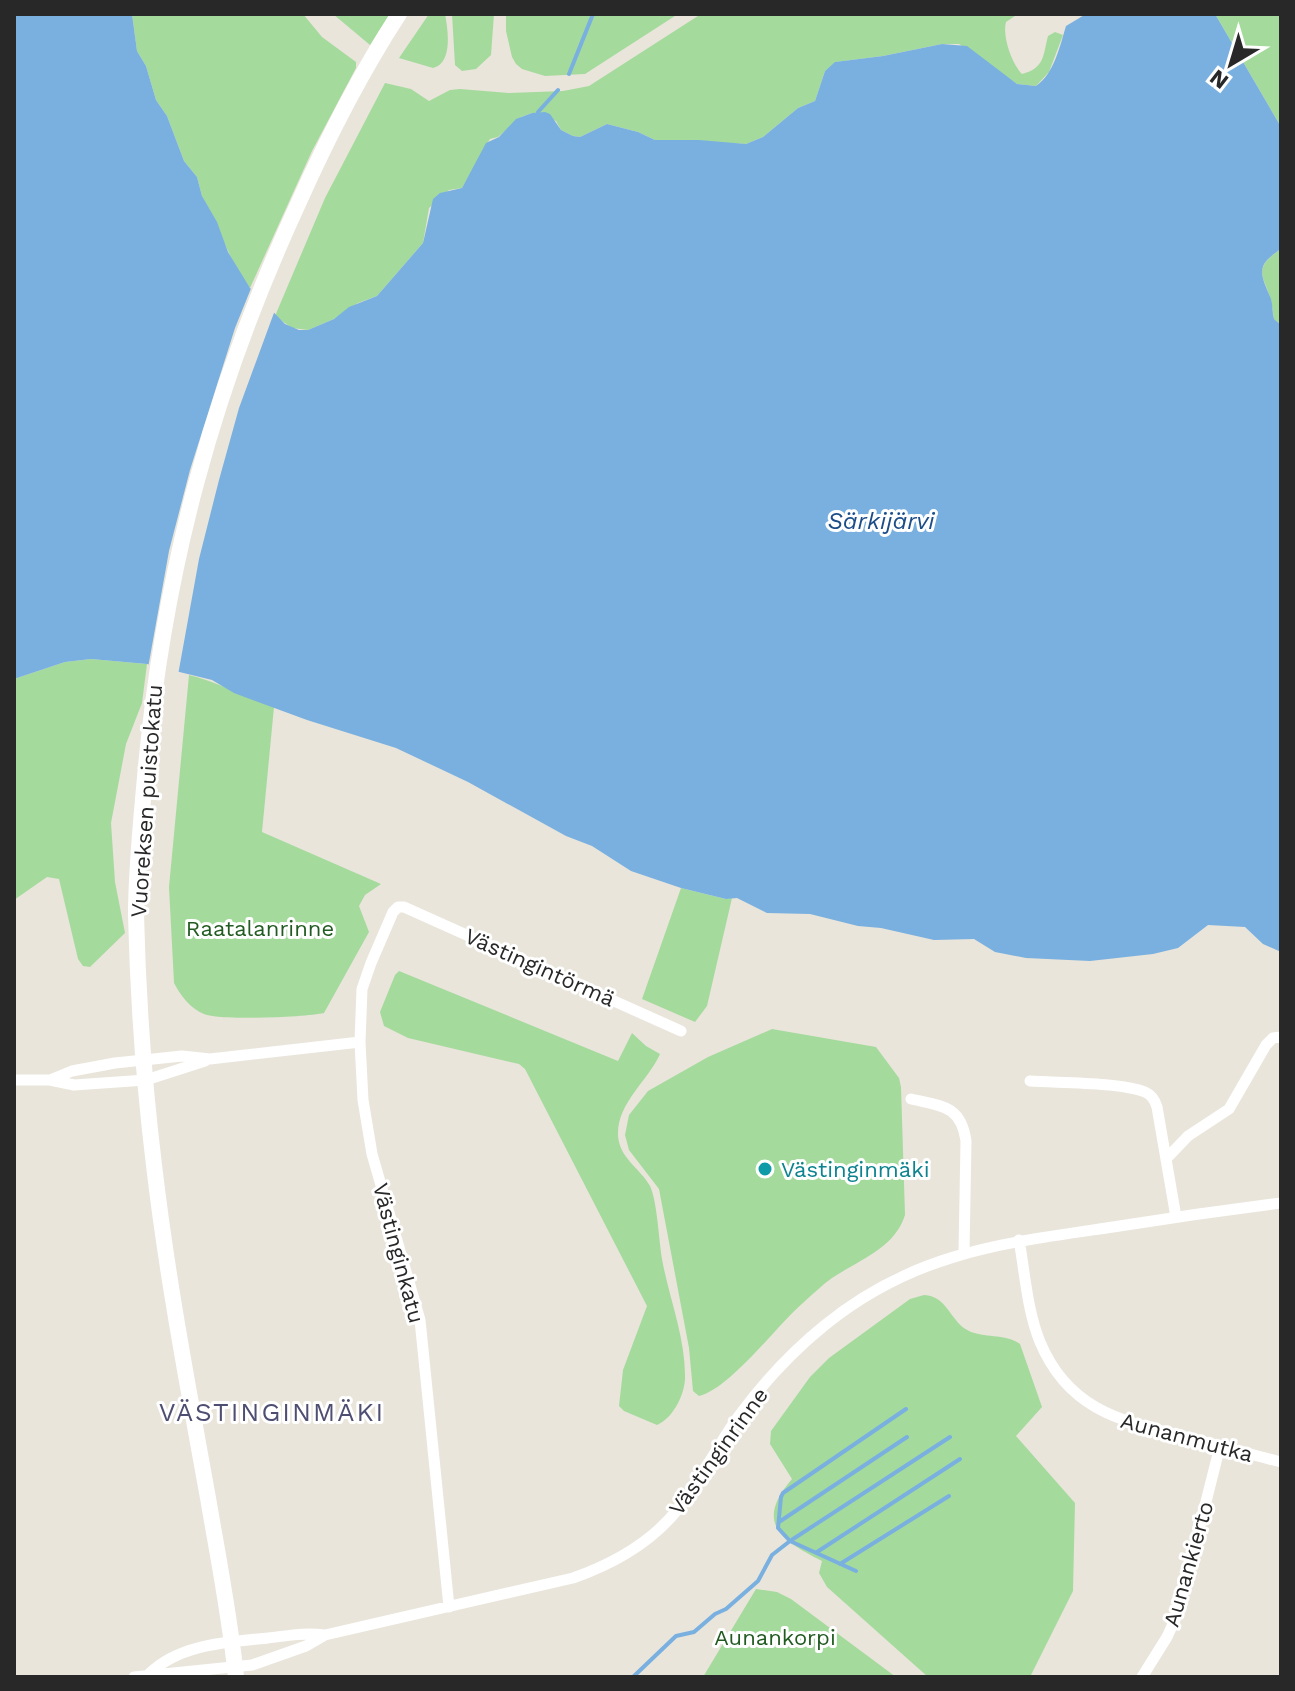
<svg xmlns="http://www.w3.org/2000/svg" width="1295" height="1691" viewBox="0 0 1295 1691" font-family="'Work Sans',sans-serif">
  <style>
    .green { fill: #a5da9d }
    .water { fill: #79b0e0 }
    .pier { fill: #e9e5db }
    .lines { fill: none; stroke-linecap: round; stroke-linejoin: round }
    .stream { stroke: #79b0e0; stroke-width: 4 }
    .minor { stroke: #fff; stroke-width: 11 }
    .secondary { stroke: #fff; stroke-width: 16 }
    .culture-dot { fill: #0f9aa8; stroke: #fff; stroke-width: 3 }
    .labels { text-anchor: middle; stroke-width: 6; stroke-linejoin: round; paint-order: stroke }
    .street-label { font-size: 22px; fill: #282828; stroke: #fff }
    .park-label { font-size: 22px; fill: #225b21; stroke: #fff }
    .culture-label { font-size: 22px; fill: #0d838f; stroke: #fff; text-anchor: start }
    .water-label { font-size: 24px; font-style: italic; fill: #1c4d88; stroke: #fff }
    .quarter-label { font-size: 26px; letter-spacing: 2px; fill: #4e4e73; stroke: #fff }
  </style>
  <rect width="100%" height="100%" fill="#e9e5db"/>
  <path class="green" d="M132,14H303L322,37L356,62V68L312,151L250,288L238,272L202,196L197,177L184,161L167,116L156,100L146,66L137,51Z
    M333,14H390L370,45Z
    M429,14H445C448,30 453,63 433,68L399,58Z
    M452,14H494L491,55L476,69L462,71L455,65Z
    M506,14H678L585,74L545,76L522,69L516,64L512,57L506,31Z
    M701,14H1018L1006,22C1002,36 1012,64 1022,74C1045,68 1043,55 1048,36L1055,32L1063,35L1049,72L1036,86L1017,84L959,44H942L883,56L836,62L825,71L815,101L798,108L763,137L746,144L655,140L638,132L607,124L580,137L573,136L561,130L556,121L532,113L521,117L498,137L490,139L462,188L449,190L429,208L423,243L377,296L358,303L334,319L308,330L292,328L275,316L325,198L385,83L411,89L429,101L450,90L460,89L509,93L563,91L589,86Z
    M1215,14H1281V127Z
    M1281,249V325L1274,319C1273,314 1273,310 1272,306C1267,277 1248,271 1281,249Z
    M91,659L147,664L142,703L126,744L111,823L115,882L125,933L90,967L83,966L78,959L59,879L47,877L14,900V679L65,662Z
    M189,675C218,682 245,697 274,707L262,832L381,884L365,895L359,906L369,932L324,1013C306,1017 221,1021 204,1014C191,1009 180,995 174,983L169,887Z
    M681,888L726,899L732,898L707,1006L695,1022L642,999Z
    M399,971L618,1061L632,1033L646,1046L660,1054C648,1081 617,1103 618,1135C619,1158 640,1168 650,1186C657,1200 659,1241 662,1259C669,1298 686,1339 685,1379C684,1396 673,1418 657,1425L624,1411L619,1406L623,1370L647,1306L525,1069L519,1064L408,1038L384,1026L380,1012L395,975Z
    M772,1029L876,1047L899,1078L901,1087L905,1215C895,1248 859,1260 832,1278C822,1285 813,1294 804,1302C777,1325 730,1389 699,1396L693,1391L689,1348L659,1189L629,1150L625,1135L629,1115L648,1091L708,1057Z
    M924,1295C948,1296 950,1322 969,1331C984,1338 1007,1334 1020,1344L1042,1407L1016,1436L1075,1503L1073,1591L1030,1677H928L827,1587L819,1573L822,1561C781,1540 754,1523 792,1479L770,1444L771,1431L810,1377L829,1358L910,1299Z
    M756,1589L777,1592L791,1599L896,1677H703Z"/>
  <path class="water" d="M14,14H132L137,51L146,66L156,100L167,116L184,161L197,177L202,196L217,222L228,252L250,288L285,324L299,330H308L334,319L349,307L377,296L423,243L433,199L440,193L462,188L486,143L499,137L516,119L532,113L545,112L550,114L561,130L573,136L580,137L607,124L638,132L655,140H699L746,144L763,137L798,108L815,101L825,71L835,62L883,56L942,44L967,46L1017,84L1036,86C1054,74 1060,46 1066,26L1086,14H1215L1281,127V249C1255,266 1260,273 1271,299C1273,306 1272,312 1274,319L1281,325V952L1263,944L1245,927L1208,925L1178,948L1153,954L1090,961L1026,958L995,952L974,939L934,940L881,928L858,926L810,914L767,913L737,898L726,899L681,888L631,871L592,846L566,836L468,782L396,748L307,720L234,693L212,680L147,664L91,659L65,662L14,679Z"/>
  <path class="pier" d="M252,286L275,310L239,408L219,480L199,559L178,675L148,668L169,551L190,470L235,328Z"/>
  <g class="lines">
    <path class="stream" d="M569,74L593,14
      M538,112L558,90
      M779,1522L907,1437
      M817,1552L960,1459
      M840,1564L949,1496
      M856,1571L790,1541L778,1528L781,1497L783,1493L906,1409
      M633,1677L676,1636L694,1632L715,1614L726,1609L758,1581L772,1555L790,1541L950,1437"/>
    <path class="minor" d="M14,1080H50L74,1085L146,1080L205,1061
      M50,1080L72,1071L115,1063L182,1056L210,1059L360,1042
      M1030,1081C1059,1083 1121,1082 1145,1092C1152,1095 1155,1100 1157,1107L1176,1217
      M911,1099C941,1106 961,1105 966,1141L964,1252
      M1166,1159L1188,1136L1229,1109L1266,1045L1273,1038L1281,1037
      M1019,1240C1025,1273 1027,1310 1040,1342C1069,1411 1122,1421 1186,1437C1218,1445 1249,1454 1281,1462
      M449,1607L420,1320L372,1154L363,1100L360,1042L362,989L371,963L393,912L398,907H404L681,1031
      M149,1674C179,1644 228,1642 268,1638C287,1636 305,1632 324,1635
      M134,1677L252,1665L306,1646L325,1635L573,1578C613,1564 651,1543 678,1509C702,1479 718,1443 741,1413C765,1381 794,1350 825,1325C915,1252 1004,1243 1113,1227C1169,1218 1225,1210 1281,1203
      M1142,1677L1167,1637L1178,1613L1220,1446"/>
    <path class="secondary" d="M236,1677C230,1617 218,1557 208,1498C188,1387 167,1277 154,1165C144,1083 138,998 136,915C136,869 141,823 145,777C163,573 212,390 298,204C327,139 360,74 399,14"/>
  </g>
  <circle class="culture-dot" cx="765" cy="1169" r="8"/>
  <g class="labels">
    <g class="street-label">
      <text transform="translate(146 801) rotate(-86)" y="8">Vuoreksen puistokatu</text>
      <text transform="translate(540 967) rotate(24)" y="8">Västingintörmä</text>
      <text transform="translate(399 1253) rotate(75)" y="8">Västinginkatu</text>
      <text transform="translate(1187 1437) rotate(15)" y="8">Aunanmutka</text>
      <text transform="translate(718 1451) rotate(-54)" y="8">Västinginrinne</text>
      <text transform="translate(1188 1564) rotate(-74)" y="8">Aunankierto</text>
    </g>
    <g class="park-label">
      <text x="260" y="936">Raatalanrinne</text>
      <text x="775" y="1645">Aunankorpi</text>
    </g>
    <g class="culture-label">
      <text x="781" y="1177">Västinginmäki</text>
    </g>
    <g class="water-label">
      <text x="881" y="529">Särkijärvi</text>
    </g>
    <g class="quarter-label">
      <text x="272" y="1421">VÄSTINGINMÄKI</text>
    </g>
  </g>
  <rect width="1295" height="1691" fill="none" stroke="#282828" stroke-width="32"/>
  <g transform="translate(1231 64) rotate(218)" stroke="#ffffff" stroke-width="6" paint-order="stroke">
  <path d="M0-6L14 30L0 20L-14 30Z" fill="#282828"/>
  <text y="-12" font-size="22" font-weight="bold" text-anchor="middle" fill="#282828">N</text>
  </g>
</svg>
